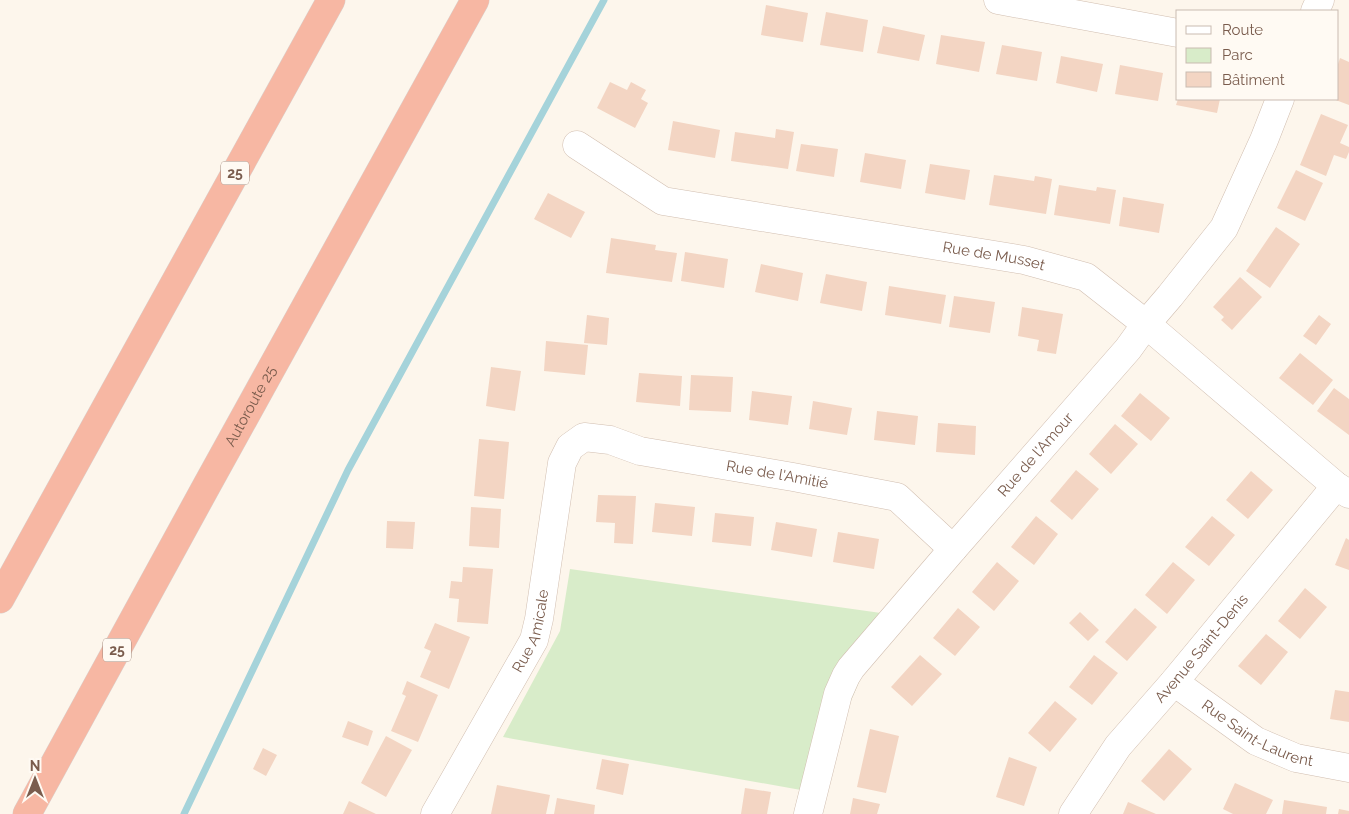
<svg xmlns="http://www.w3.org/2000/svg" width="1349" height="814" viewBox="0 0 1349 814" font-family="Raleway,sans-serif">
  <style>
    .green { fill: #d8ecc9 }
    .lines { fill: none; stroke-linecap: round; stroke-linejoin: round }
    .stream { stroke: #a5d3da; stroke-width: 7 }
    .building { fill: #f3d5c3 }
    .minor-casing { stroke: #d1beb0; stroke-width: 29 }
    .highway-casing { stroke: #dad1cd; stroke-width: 29 }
    .minor { stroke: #fff; stroke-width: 28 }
    .highway { stroke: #f7b7a3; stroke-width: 28 }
    .labels { text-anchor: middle; stroke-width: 4; stroke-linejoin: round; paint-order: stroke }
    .shield { fill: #fffaf3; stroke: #a28b7f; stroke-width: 1 }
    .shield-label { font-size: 14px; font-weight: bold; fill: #7a5c4d }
    .street-label { font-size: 15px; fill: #7a5c4d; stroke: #fffaf3 }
  </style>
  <rect width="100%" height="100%" fill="#fdf6ec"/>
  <path class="green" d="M570,569L888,614L812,792L503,737L560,631Z"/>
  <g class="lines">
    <path class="stream" d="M184,814L348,470L604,0"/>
  </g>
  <path class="building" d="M766,5L808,13L803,42L761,35Z
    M826,12L868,20L863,52L820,45Z
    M883,26L925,35L919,61L877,53Z
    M941,35L985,42L979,72L936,64Z
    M1002,45L1042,52L1037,81L996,74Z
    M1061,56L1103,64L1097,92L1056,83Z
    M1340,58L1349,62V105L1333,99H1338V64Z
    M1120,65L1163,73L1158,101L1115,94Z
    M610,82L627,90L631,82L646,90L641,99L648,103L635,128L597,108Z
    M1178,99H1220L1217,113L1176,105Z
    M1321,114L1348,125L1340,143L1349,147V152L1346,159L1334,155L1326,176L1300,165Z
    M673,121L720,130L715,158L668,150Z
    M776,129L794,132L788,169L731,161L735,132L775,138Z
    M801,144L838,149L834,177L796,171Z
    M865,153L906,160L901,189L860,182Z
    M930,164L970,170L965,200L925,193Z
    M1296,170L1323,183L1305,221L1277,208Z
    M994,175L1034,181L1035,176L1052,179L1046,214L989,205Z
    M1059,185L1096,191L1097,187L1116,190L1110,224L1054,215Z
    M548,193L585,212L571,238L534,219Z
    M1123,197L1164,204L1159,233L1119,226Z
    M1276,227L1300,244L1270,288L1246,271Z
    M611,238L656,245L655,250L677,253L672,282L606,273Z
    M685,252L728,259L724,288L681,281Z
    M761,264L803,273L798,301L755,292Z
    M826,274L867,282L862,311L820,303Z
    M1240,277L1262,297L1232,330L1221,320L1224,317L1213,307Z
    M889,286L946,295L941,324L885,315Z
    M954,296L995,302L990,333L949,327Z
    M1022,307L1063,314L1056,354L1037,351L1039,340L1018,336Z
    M587,315L609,318L607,345L584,343Z
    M1319,315L1331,324L1316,345L1303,336Z
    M546,341L588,345L585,375L544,371Z
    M1300,353L1333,380L1313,405L1279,378Z
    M491,367L521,371L515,411L486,406Z
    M639,373L682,376L680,406L636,402Z
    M691,375L733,377L731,412L689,410Z
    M1334,388L1349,399V435L1317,411Z
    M752,391L792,396L788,425L749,420Z
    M1140,393L1170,418L1151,441L1121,416Z
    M813,401L852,408L847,435L809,429Z
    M877,411L918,416L915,445L874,440Z
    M938,423L976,426L975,455L936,452Z
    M1115,424L1138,444L1111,474L1089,454Z
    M479,439L509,442L504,499L474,496Z
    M1076,470L1099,489L1072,520L1050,501Z
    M1251,471L1273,490L1248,519L1226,500Z
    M598,495L636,496L633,544L614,543L615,523L596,522Z
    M655,503L695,507L692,536L652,532Z
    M471,507L501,509L499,548L469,546Z
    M715,513L754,517L751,546L712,542Z
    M1036,516L1058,534L1034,565L1011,547Z
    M1212,516L1235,535L1209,566L1185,547Z
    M387,521L415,522L413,549L386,548Z
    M776,522L817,529L812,557L771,550Z
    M838,532L879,539L874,569L833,562Z
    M1346,538L1349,540V570L1335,565Z
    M997,562L1019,581L994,611L972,592Z
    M1173,562L1195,580L1167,614L1145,595Z
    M463,567L493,569L488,624L457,622L459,599L449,598L451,581L462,582Z
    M1305,588L1327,607L1300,639L1278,621Z
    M958,608L980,627L955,656L933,638Z
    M1135,608L1157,627L1127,661L1105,642Z
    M1080,612L1099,630L1088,641L1069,623Z
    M435,623L470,637L449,689L420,677L431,651L424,648Z
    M1266,634L1288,652L1261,685L1238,666Z
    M920,655L942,674L912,706L891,687Z
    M1094,655L1118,673L1092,705L1069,687Z
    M407,681L438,695L418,742L391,731L406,696L402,694Z
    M1335,690L1349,692V722L1330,719Z
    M1055,701L1077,719L1050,752L1028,733Z
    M348,721L373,731L368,746L342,737Z
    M870,729L899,736L886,793L857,787Z
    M386,736L412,750L386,797L361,783Z
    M263,748L277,755L266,776L253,769Z
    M1169,749L1192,769L1164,801L1141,781Z
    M1009,757L1037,767L1024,806L996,797Z
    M602,759L629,764L623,795L596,789Z
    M1235,783L1273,800L1266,814H1233L1223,809Z
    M497,785L550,795L546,814H491Z
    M745,788L771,792L767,814H741Z
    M557,798L595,805L594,814H554Z
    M853,798L880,804L877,814H850Z
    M1284,800L1327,807L1326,814H1282Z
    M349,801L376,814H343Z
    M1128,802L1156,814H1123Z
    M1339,809L1349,811V814H1338Z"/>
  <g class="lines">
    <g class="minor-casing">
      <g id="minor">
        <path d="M998,0L1178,33"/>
        <path d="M1315,11L1320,0"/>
        <path id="s1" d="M577,145L663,201L1024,260L1086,277L1146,324L1336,486L1349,494"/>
        <path id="s2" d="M1174,682L1256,741L1296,758L1349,768"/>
        <path id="s3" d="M435,814L534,640L539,619L562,463L570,447L584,437L610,440L640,451L793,477L897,497L953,549"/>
        <path id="s4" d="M808,814L838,694L846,676L851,668L953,549L1128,349L1146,324L1170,296L1224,228L1264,140L1280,99"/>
        <path id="s5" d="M1073,814L1118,746L1174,682L1336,486"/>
      </g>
    </g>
    <g class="highway-casing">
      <g id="highway">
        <path d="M0,599L331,0"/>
        <path id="s6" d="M27,814L207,485L475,0"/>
      </g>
    </g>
    <use href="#minor" class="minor"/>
    <use href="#highway" class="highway"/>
  </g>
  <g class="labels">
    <g class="shield">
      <rect x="221" y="161.5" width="28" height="23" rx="4"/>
      <rect x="103" y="638.5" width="28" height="23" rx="4"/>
    </g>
    <g class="shield-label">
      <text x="235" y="178">25</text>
      <text x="117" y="655">25</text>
    </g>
    <g class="street-label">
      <text dy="5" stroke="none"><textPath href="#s1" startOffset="438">Rue de Musset</textPath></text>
      <text dy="5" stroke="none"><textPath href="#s6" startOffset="465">Autoroute 25</textPath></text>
      <text dy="5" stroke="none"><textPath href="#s4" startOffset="435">Rue de l'Amour</textPath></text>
      <text dy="5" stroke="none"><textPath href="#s3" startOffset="612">Rue de l'Amitié</textPath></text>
      <text dy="5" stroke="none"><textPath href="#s3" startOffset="208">Rue Amicale</textPath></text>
      <text dy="5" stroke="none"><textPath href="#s5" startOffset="210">Avenue Saint-Denis</textPath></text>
      <text dy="5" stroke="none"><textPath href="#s2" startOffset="99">Rue Saint-Laurent</textPath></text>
    </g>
  </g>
  <rect x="1176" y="10" width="162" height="90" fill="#fffaf3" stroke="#cabbb1"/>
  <rect x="1186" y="26" width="25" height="8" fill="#ffffff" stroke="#cabbb1"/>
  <text x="1222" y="35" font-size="15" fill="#7a5c4d">Route</text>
  <rect x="1186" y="48" width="25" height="15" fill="#d8ecc9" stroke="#cabbb1"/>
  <text x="1222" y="60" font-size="15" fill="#7a5c4d">Parc</text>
  <rect x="1186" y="72" width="25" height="15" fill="#f3d5c3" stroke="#cabbb1"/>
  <text x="1222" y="85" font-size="15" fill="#7a5c4d">Bâtiment</text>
  <g transform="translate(35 779)" stroke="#fffaf3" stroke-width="4" paint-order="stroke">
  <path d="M0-4L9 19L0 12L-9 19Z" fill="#7a5c4d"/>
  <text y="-8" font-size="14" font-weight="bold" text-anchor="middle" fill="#7a5c4d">N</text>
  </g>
</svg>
